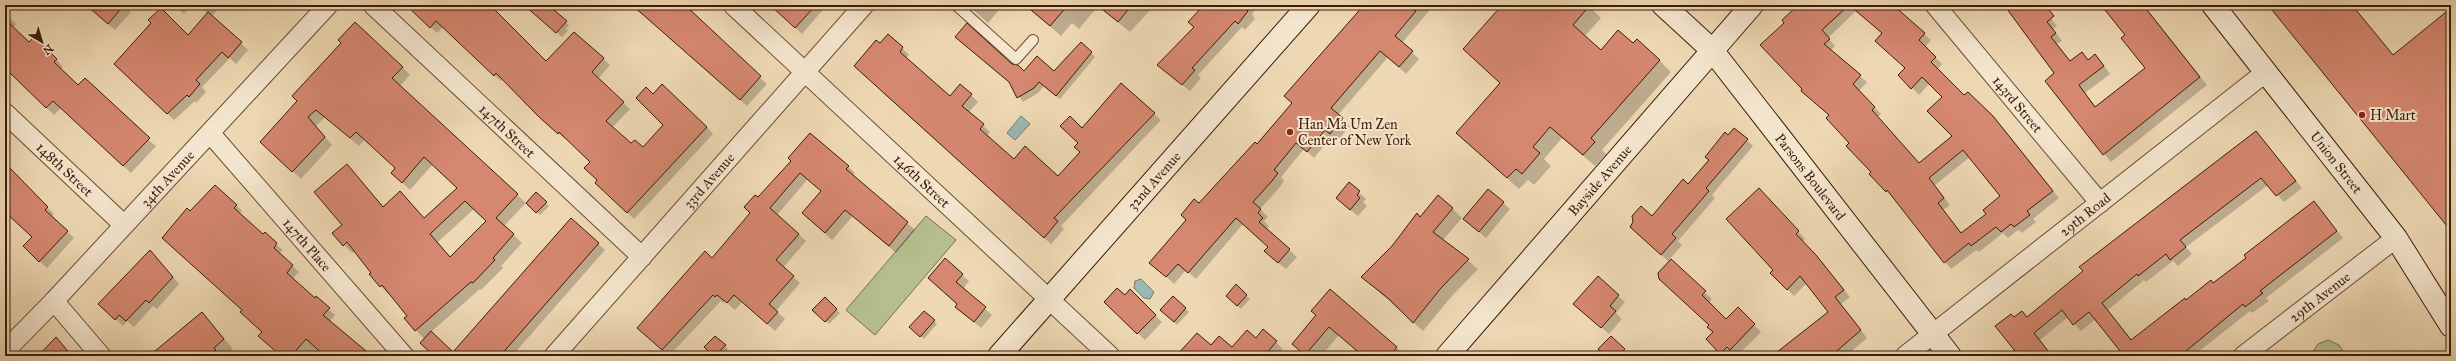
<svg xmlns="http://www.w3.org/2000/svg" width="2456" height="361" viewBox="0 0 2456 361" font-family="'IM FELL Great Primer',serif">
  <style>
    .green { fill: #b6bf8f; stroke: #796e4c }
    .water { fill: #9bb8b4; stroke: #757a70 }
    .shadow { fill: #0003; fill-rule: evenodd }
    .building { fill: #d5876f; stroke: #3c1c09; fill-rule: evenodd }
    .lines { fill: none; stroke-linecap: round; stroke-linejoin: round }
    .lane-casing { stroke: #684b34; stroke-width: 12 }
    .street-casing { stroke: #684b34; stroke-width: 21 }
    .secondary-casing { stroke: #3c1c09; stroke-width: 24 }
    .path { stroke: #3c1c09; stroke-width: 2.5; stroke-dasharray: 1 2; stroke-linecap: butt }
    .lane { stroke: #f4e6ce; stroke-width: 10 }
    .street { stroke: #f4e6ce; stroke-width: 19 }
    .secondary { stroke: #f4e6ce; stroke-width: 22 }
    .poi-dot { fill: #8f2418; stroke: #f4e6ce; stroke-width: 1.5 }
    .labels { text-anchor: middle; stroke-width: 4; stroke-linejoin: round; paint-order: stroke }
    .street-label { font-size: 14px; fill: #3c1c09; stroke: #f4e6ce }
    .poi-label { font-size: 14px; fill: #3c1c09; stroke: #f4e6ce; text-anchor: start }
  </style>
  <rect width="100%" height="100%" fill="#eed8b3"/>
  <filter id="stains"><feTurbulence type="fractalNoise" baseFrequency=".005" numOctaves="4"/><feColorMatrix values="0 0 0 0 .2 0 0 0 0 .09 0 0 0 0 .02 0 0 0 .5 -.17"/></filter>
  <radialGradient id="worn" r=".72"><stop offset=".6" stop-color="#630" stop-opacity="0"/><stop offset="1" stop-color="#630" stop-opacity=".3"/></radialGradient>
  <path class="green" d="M926,216L956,240L875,335L846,310Z
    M2328,340L2339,345L2346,356H2310L2318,344Z"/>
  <path class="water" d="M1021,116L1030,124L1015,140L1007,133Z
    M1141,279L1154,292L1150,299L1144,298L1134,288L1135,281Z"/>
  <path class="shadow" d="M95,5H123L131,12L115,30L98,16Z
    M174,5H192L184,14Z
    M198,5H222L212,16L248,50L236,64L230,58L202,87L206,92L196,103L195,101L174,120L122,71L188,36L208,14Z
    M408,5H488L546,62L574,33L610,65L598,79L630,109L612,128L631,145L643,149L665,125L653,96L707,127L713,134L634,219L602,189L591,162L566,137L565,139L545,122L503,79L501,81L443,27L437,33Z
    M525,5H547L569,25L566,29L568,31L562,37Z
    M632,5H681L767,84L747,106Z
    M777,5H827L802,34L781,14Z
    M968,5H1003L988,23Z
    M1025,5H1155L1130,32L1098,6L1079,29L1072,23L1061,36Z
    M1204,5H1259L1252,14L1255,19L1245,30L1242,27L1198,75L1201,78L1190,91L1165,71L1195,28L1189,22Z
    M1365,5H1434L1402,43L1419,59L1406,74L1388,57L1338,115L1350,126L1337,141L1332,136L1314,158L1304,149L1281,177L1284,181L1279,188L1260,209L1268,217L1264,221L1269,226L1266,229L1297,257L1286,269L1272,258L1269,247L1243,224L1196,279L1186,270L1174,284L1158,269L1199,205L1257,145L1292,103Z
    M1503,5H1588L1601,18L1584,37L1601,52L1633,45L1659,60L1671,72L1602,150L1606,154L1595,166L1562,138L1544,159L1551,166L1534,185L1528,180L1519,189L1457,133L1501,83L1464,49Z
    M1818,5H1905L1899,12L1931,40L1925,47L1942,64L1937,70L1964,96L1968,93L2000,124L2059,198L2033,219L2036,222L2022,233L2018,230L2008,238L2003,233L1979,252L1976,250L1951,269L1894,197L1870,174L1872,172L1830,115ZM1856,11L1883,34L1906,68L1900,75L1919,95L1930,83L1943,97L1953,136L1919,164L1878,117L1881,114L1859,91L1867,82L1830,51L1835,46L1828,38ZM1970,157L2002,196L1988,214L1962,234L1943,210L1950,205L1935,185Z
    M2004,5H2040L2057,26L2053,29L2062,41L2057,44L2071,62L2082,53L2088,60L2095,56L2102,63L2110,74L2085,93L2096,107L2146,68L2127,35L2105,5H2144L2207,85L2111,162L2046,81L2056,74Z
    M5,13L16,24L13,28L29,44L56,59L63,67L60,70L78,87L156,146L131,173L61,108L54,115L5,68Z
    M961,41L1025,72L1054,73L1081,43L1095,57L1060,99L1044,86L1038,93L1023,102L1010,83Z
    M880,45L902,48L909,55L906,58L950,97L971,95L978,102L969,112L990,132L987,136L1014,161L1058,177L1081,153L1079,143L1082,129L1154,114L1161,120L1061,226L1064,229L1051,244L883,93Z
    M402,67L410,75L400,86L526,203L504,226L522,243L501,266L503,268L481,290L480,289L431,332L453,353L571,219L605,250L512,356H435L425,340L406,319L409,316L390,294L389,295L370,274L372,273L355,251L352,253L344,245L347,165L384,207L425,219L458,188L433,164L410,190L392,173L396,168L365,139L359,146L325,117L316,126L332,145L301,179L270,150L299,101ZM474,209L487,221L451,258L438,242Z
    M2256,132L2302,188L2284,202L2268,185L2186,247L2192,254L2178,266L2173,261L2146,282L2144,280L2108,310L2132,340L2186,301L2214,284L2314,202L2343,238L2266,298L2269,301L2252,313L2250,311L2193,356H2112L2120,349L2096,319L2081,331L2068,317L2040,340L2052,356H2014L2018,353L2014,318L2022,312L2028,318Z
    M1728,136L1747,140L1753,146L1712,195L1715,198L1678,241L1682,245L1668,261L1637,233L1688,185Z
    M792,161L848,166L855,173L853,176L915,230L896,253L853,216L832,240L803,213L822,192L808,179L777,215L806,241L783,268L800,283L776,311L785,319L775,331L742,302L735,310L725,301L723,303L721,301L669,356L638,328L712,259L751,213L758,199Z
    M5,165L54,214L51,217L74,238L47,268L31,253L33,237L5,211Z
    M1350,184L1366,199L1363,202L1367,206L1358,216L1344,205Z
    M536,194L549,206L540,215L530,207Z
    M1766,196L1805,239L1802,242L1823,263L1850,297L1841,304L1867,338L1846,356H1774L1829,312L1807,283L1794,296L1771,273L1774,270Z
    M1503,203L1510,209L1486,238L1464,219Z
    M236,205L242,211L239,214L283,250L279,254L299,272L292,279L335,315L329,322L370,356H276L274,353L276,351L263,332L243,310L191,212Z
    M1452,208L1462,218L1443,240L1478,269L1451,297L1423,331L1362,277L1420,218Z
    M157,258L179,284L157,309L153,306L134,327L127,321L123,326L107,311Z
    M1671,261L1712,299L1709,303L1726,320L1738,309L1761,332L1737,356H1724L1707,339L1714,332Z
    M962,275L969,281L963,289L992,315L981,328L963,313L956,307L958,304L936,285Z
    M1236,286L1250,299L1241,309L1230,299Z
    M1330,290L1397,348L1404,356H1363L1339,335L1321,356H1306L1302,353L1293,344L1318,316Z
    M1130,291L1162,322L1145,340L1105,302L1125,296Z
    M1618,296L1625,302L1616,313L1622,319L1609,334L1581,310Z
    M825,298L840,313L829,324L814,310Z
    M1173,298L1189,312L1177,325L1165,313Z
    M202,313L233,349L226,356H153Z
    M934,321L937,324L924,339L914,330Z
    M1263,331L1283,349L1277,356H1177L1211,347L1232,349L1256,339Z
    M715,337L728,349L722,356H715L706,347Z
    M1611,337L1630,356H1592Z
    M880,350L886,356H875Z
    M620,351L626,356H616Z
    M2059,353L2062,356H2055Z"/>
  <path class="building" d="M86,5H124L108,24Z
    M406,5H490L546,61L574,32L604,58L592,72L624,102L606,121L631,143L635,140L643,147L663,125L636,98L646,87L653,94L662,84L707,127L627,213L595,183L597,180L584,168L590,162L559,132L558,134L538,116L496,73L494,76L436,21L430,28Z
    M524,5H548L567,21L556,33Z
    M632,5H685L761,76L740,100Z
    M770,5H816L795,28Z
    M1025,5H1068L1050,26Z
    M1097,5H1132L1118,22Z
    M1204,5H1240L1248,11L1238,24L1235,21L1192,68L1195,70L1182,85L1157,65L1194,27L1188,22Z
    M1364,5H1408L1416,11L1395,36L1413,51L1399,67L1380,51L1331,108L1343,118L1330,134L1325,130L1307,152L1296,143L1274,170L1278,173L1272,181L1253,202L1261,209L1258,213L1263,218L1259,222L1290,249L1278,263L1264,251L1268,247L1236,218L1188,273L1178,264L1166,277L1149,263L1186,220L1181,215L1194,199L1199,203L1255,142L1257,144L1292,103L1284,96Z
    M1502,5H1590L1573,25L1601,50L1618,30L1633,43L1637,39L1660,60L1591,138L1595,142L1583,155L1550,127L1533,147L1540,153L1522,174L1516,169L1507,178L1456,133L1500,83L1463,49Z
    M1798,5H1893L1925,33L1919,40L1936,57L1931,62L1964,95L1968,92L1993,116L2053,191L2027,211L2030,215L2014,227L2011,224L2001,232L1996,227L1971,246L1969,243L1944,263L1887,190L1886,192L1869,174L1871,172L1846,146L1849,143L1826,118L1829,115L1801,91L1802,89L1760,45L1784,23L1782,20ZM1849,5L1882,33L1875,41L1905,68L1898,75L1911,89L1922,77L1942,97L1927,111L1952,136L1919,163L1872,110L1875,107L1853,84L1861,75L1824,44L1830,39L1822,30ZM1963,150L2000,196L1983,210L1986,214L1961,233L1938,203L1944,198L1929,178Z
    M2004,5H2045L2054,16L2047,22L2056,33L2051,37L2070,61L2082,52L2088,60L2095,54L2104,66L2079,85L2095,107L2145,68L2121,38L2125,35L2101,5H2143L2200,77L2103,155L2045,81L2054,73Z
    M2268,5H2352L2393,55L2451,8V231Z
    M161,8L188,35L208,12L242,42L228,58L222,52L196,80L200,84L189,97L187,95L167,114L114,64L151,23L148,20Z
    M5,19L29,42L34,37L57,59L54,62L78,85L85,78L150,138L123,166L53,101L46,108L6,69L10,65L5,61Z
    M355,22L403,67L392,78L518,194L496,218L514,234L493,258L495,260L473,283L471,282L415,331L404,318L407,316L382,285L380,287L369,274L371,273L347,242L343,246L332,233L342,225L314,192L347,164L383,207L400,191L424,218L457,188L424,157L402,183L391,173L395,168L356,132L350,138L316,110L308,117L325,137L292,172L260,142L297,101L292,96L341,43L338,40ZM465,201L486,221L450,257L430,234Z
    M967,23L1012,64L1018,65L1024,71L1037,56L1054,71L1081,42L1092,52L1056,96L1039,82L1034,88L1017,98L1009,82L955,37Z
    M888,34L903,47L900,52L950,96L960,84L972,94L962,106L984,124L980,129L1014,159L1025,146L1058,176L1080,152L1074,147L1078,143L1060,126L1070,116L1082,128L1121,83L1155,113L1054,218L1058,221L1044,238L854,66L876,40L880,43Z
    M1734,128L1748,139L1706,188L1709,191L1672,234L1676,238L1661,255L1630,227L1633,222L1632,216L1641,206L1652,216L1683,179L1688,184L1709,160L1705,157L1725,132L1728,135Z
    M2256,131L2296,181L2276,196L2261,178L2180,240L2186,247L2170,260L2166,254L2138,276L2137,274L2102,303L2131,340L2185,298L2186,300L2211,280L2213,283L2246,258L2244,255L2314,201L2337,231L2260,291L2263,293L2245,307L2243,304L2180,356H2124L2089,312L2073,325L2062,310L2034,333L2052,356H2019L1995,326L2011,314L2014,317L2022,311L2027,317L2083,271L2079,267Z
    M810,133L849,166L846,169L908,222L889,246L845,210L825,233L802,213L821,191L800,173L770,208L799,234L776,260L794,276L769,304L778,312L767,324L734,295L727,303L717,295L715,297L713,295L662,350L637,328L705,251L712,258L750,213L744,207L755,195L758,197L791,161L788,158Z
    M5,163L48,207L45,210L68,231L39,262L23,246L32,237L5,212Z
    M1349,182L1360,191L1357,195L1360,198L1350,210L1336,198Z
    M215,185L237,205L234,208L263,234L265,232L277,243L274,248L293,265L287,273L315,298L316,296L330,308L323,315L372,356H325L306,339L291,356H281L258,336L262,332L240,312L242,310L162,238L187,208L190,211Z
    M1759,188L1799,231L1796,234L1816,255L1844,290L1835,297L1861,330L1831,356H1772L1828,312L1800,276L1787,290L1770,273L1773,270L1726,219Z
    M1488,189L1504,202L1479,232L1463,219Z
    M536,192L547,202L536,213L526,203Z
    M1438,195L1453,208L1433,232L1469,259L1441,288L1413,323L1388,298L1361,277L1392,246L1417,213L1420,217Z
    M571,218L599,243L500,356H434L420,343L431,331L453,352Z
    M150,250L173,277L149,303L146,300L126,321L119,315L115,320L98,304Z
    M945,258L963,274L956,282L986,307L974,322L955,307L957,304L928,278Z
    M1671,259L1706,291L1702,295L1726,319L1738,307L1755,324L1730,350L1727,347L1720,354L1706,339L1713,332L1707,327L1709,325L1659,279L1658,273Z
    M1598,276L1619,295L1610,306L1616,311L1601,328L1573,304Z
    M1236,284L1247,295L1237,306L1226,296Z
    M1117,288L1125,295L1130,289L1156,315L1137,334L1104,302Z
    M1330,289L1397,347L1390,356H1363L1329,327L1305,355L1292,344L1316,315L1311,311Z
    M1173,296L1186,308L1174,322L1160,310Z
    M825,297L837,309L825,322L812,310Z
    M924,311L935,320L920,337L909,327Z
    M202,312L224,339L214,348L216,350L208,356H149Z
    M1263,329L1277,341L1264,356H1176L1197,333L1211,345L1219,336L1232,347L1247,330L1256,338Z
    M715,336L726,345L714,356L704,347Z
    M1611,336L1625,349L1618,356H1606L1598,349Z
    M56,337L72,356H38Z"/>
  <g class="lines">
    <g class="lane-casing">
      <path id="lane" d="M956,5L1016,59L1033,40"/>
    </g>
    <g class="street-casing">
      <g id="street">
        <path id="s1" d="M373,5L642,257"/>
        <path id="s2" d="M733,5L1110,356"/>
        <path id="s3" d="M1935,5L2100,203"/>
        <path id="s4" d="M5,113L124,225"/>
        <path id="s5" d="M210,133L404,356"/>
        <path d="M54,301L101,356"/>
        <path id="s6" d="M5,351L54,301L328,5"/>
        <path id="s7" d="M554,356L864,5"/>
        <path id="s8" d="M1905,356L2266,72"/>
        <path id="s9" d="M2243,356L2396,238"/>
      </g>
    </g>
    <g class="secondary-casing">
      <g id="secondary">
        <path id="s10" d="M1663,5L1712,50L1950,356"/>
        <path id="s11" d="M2213,5L2396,238L2451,326"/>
        <path id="s12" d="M999,356L1309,5"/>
        <path id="s13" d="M1447,356L1752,5"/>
      </g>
    </g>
    <path class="path" d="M2436,356L2440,354"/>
    <use href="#lane" class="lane"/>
    <use href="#street" class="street"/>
    <use href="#secondary" class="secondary"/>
  </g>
  <g class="poi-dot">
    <circle cx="2362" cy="115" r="4"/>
    <circle cx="1290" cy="132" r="4"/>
  </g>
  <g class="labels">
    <g class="street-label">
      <text dy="5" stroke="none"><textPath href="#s3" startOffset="129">143rd Street</textPath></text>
      <text dy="5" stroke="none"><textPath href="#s1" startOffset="184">147th Street</textPath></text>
      <text dy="5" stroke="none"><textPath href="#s11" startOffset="200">Union Street</textPath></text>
      <text dy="5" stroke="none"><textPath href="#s4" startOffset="82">148th Street</textPath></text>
      <text dy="5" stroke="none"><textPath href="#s10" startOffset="227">Parsons Boulevard</textPath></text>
      <text dy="5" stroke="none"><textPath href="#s6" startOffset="237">34th Avenue</textPath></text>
      <text dy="5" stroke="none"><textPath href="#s12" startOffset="234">32nd Avenue</textPath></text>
      <text dy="5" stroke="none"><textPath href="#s13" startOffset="233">Bayside Avenue</textPath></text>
      <text dy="5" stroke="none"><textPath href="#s7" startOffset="234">33rd Avenue</textPath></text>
      <text dy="5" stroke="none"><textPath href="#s2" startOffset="258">146th Street</textPath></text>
      <text dy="5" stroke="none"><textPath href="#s8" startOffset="229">29th Road</textPath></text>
      <text dy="5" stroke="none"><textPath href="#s5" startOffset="148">147th Place</textPath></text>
      <text dy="5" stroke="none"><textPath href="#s9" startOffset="97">29th Avenue</textPath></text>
    </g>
    <g class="poi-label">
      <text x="2370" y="120">H Mart</text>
      <text x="1298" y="129">Han Ma Um Zen<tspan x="1298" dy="16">Center of New York</tspan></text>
    </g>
  </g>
  <rect width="2456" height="361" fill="none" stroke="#eed8b3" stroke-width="20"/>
  <rect x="6" y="6" width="2444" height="349" fill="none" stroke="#3c1c09" stroke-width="2"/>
  <rect x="10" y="10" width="2436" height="341" fill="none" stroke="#3c1c09"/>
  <g transform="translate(42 42) rotate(142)" stroke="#f4e6ce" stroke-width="3" paint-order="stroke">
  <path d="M0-3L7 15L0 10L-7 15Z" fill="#3c1c09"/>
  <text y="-6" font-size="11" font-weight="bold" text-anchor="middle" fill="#3c1c09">N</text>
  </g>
  <rect width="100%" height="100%" filter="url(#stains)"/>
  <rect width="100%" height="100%" fill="url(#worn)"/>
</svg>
